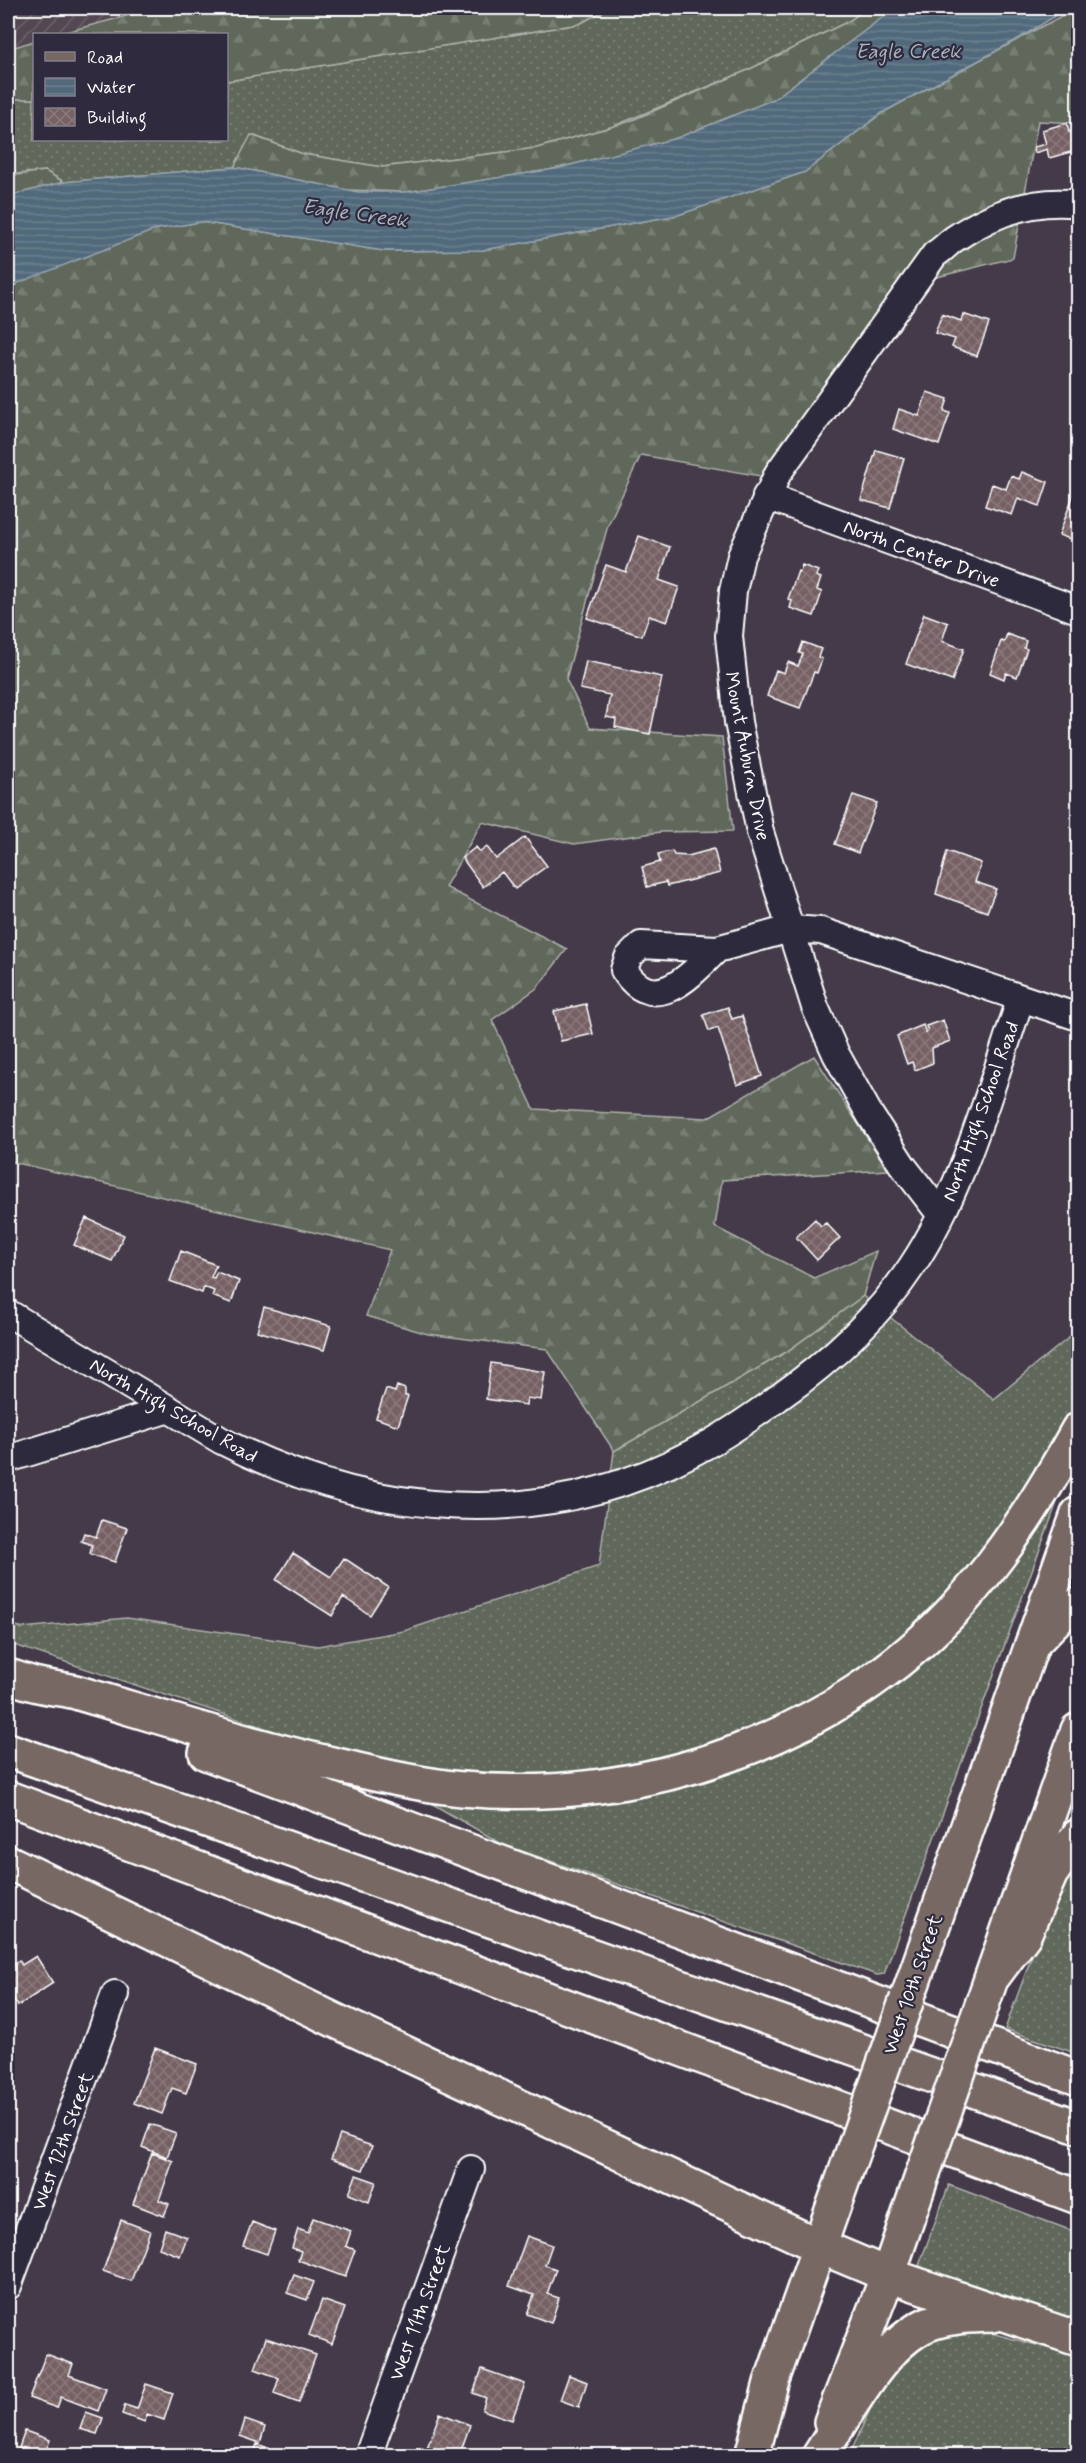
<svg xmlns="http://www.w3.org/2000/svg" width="1086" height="2463" viewBox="0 0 1086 2463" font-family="Mynerve,sans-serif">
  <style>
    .industrial { fill: url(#industrial-furrows) }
    .grass { fill: url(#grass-dots); stroke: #afb3ac; stroke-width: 1.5 }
    .forest { fill: url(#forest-firs); stroke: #afb3ac; stroke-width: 1.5 }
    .water { fill: url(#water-rules); stroke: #97a5b0; stroke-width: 1.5 }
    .building { fill: url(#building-cross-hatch); stroke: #fff; stroke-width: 1.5 }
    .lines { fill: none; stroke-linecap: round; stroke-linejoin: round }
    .minor-casing { stroke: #fff; stroke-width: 30 }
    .major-casing { stroke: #fff; stroke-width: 38 }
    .highway-casing { stroke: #fff; stroke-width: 38 }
    .minor { stroke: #2f2a3d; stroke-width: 26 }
    .major { stroke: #776864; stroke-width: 33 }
    .highway { stroke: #776864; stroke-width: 33 }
    .major-bridge-casing { stroke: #fff; stroke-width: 38; stroke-linecap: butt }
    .major-bridge { stroke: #776864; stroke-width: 33 }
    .labels { text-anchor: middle; stroke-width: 4.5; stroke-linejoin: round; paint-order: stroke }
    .street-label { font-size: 20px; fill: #fff; stroke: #2f2a3d }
    .water-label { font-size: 21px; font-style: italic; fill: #a8b4bd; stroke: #2f2a3d }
  </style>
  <defs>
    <pattern id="industrial-furrows" width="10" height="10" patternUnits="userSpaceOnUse" patternTransform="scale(1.5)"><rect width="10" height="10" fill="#534651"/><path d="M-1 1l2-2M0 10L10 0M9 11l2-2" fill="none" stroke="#6d626b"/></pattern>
    <pattern id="grass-dots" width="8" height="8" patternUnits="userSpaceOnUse" patternTransform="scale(1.5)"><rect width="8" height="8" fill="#5f675a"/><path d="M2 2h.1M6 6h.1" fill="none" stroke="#777e73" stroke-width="1.8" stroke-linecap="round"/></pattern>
    <pattern id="forest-firs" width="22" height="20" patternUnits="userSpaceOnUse" patternTransform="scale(1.5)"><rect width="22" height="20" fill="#5f675a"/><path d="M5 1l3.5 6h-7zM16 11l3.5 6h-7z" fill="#777e73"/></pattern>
    <pattern id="water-rules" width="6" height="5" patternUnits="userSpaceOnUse" patternTransform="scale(1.5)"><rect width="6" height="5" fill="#51697b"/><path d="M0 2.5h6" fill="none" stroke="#6b808f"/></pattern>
    <pattern id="building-cross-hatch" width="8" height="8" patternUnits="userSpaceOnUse" patternTransform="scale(1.5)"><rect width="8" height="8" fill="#766164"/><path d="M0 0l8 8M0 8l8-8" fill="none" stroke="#8b797b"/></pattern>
  </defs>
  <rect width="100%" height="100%" fill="#443a49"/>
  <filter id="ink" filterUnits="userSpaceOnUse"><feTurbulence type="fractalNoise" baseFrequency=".0167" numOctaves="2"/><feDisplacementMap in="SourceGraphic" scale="12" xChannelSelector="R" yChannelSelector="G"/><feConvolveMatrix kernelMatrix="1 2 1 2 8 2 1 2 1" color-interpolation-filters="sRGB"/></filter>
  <g filter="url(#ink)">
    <path class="industrial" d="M8,8H159L58,34H34V41L8,48Z"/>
    <path class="grass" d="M609,8H867L849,21L748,70L614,126L537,148L382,167L303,154L252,135L234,167L64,182L45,171L8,175V99H34V140H226L227,81L579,24Z
      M863,1296L994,1399L1078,1330V1445L884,1974L877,1975L502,1844L347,1755L8,1643V1623L22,1628L127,1618L318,1646L404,1631L599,1566L614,1451L786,1352Z
      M1078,1858V2054L1005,2029L1059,1882Z
      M949,2185L1078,2233V2326L988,2297L918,2268Z
      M959,2328L987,2332L1078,2356V2455L849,2456L876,2396L910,2344Z"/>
    <path class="forest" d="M157,8H609L579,24L227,81L226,34H58Z
      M867,8H895L774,99L677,138L625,152L549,170L406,192L347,190L234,167L251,135L303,154L382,167L537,148L628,122L748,70L849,21Z
      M1076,8H1078V123L1038,121L1013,258L925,280L766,477L641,455L608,525L566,679L590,728L722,737L733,831L661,832L574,844L482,822L445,887L567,949L537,988L492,1020L534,1109L707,1118L814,1056L888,1170L722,1180L715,1227L814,1278L876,1251L863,1296L786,1352L614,1451L547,1349L428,1334L366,1316L390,1250L8,1161V284L157,229L201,222L384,251L483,250L678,215L805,172L882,113Z
      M34,41V99H8V49Z
      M45,171L64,182L8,196V176Z"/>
    <path class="water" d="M895,8H1068L1018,39L882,113L805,172L678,215L483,250L384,251L201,222L157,229L8,287V196L64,182L234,167L358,192H406L555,169L677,138L774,99Z"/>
    <path class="building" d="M1067,123L1069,132L1075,130L1078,134V150L1049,158L1047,149L1035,153L1034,147L1046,144L1042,130Z
      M942,314L961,321L963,314L989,323L977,356L952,347L955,339L935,333Z
      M927,392L948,399L944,411L950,413L939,445L893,429L899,409L919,416Z
      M876,450L904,458L890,508L861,500Z
      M1022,472L1048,482L1040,506L1018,498L1012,515L985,506L992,484L1006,489L1011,476L1019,479Z
      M1074,493L1078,495V537L1070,539L1059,535Z
      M639,536L670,547L659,580L679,587L667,622L649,616L642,636L587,618L606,565L626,572Z
      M802,565L818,571L816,576L821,578L817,590L822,592L814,616L790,608L792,601L788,599L798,571L800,572Z
      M924,614L948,623L942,641L964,649L952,681L906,664Z
      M1007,634L1026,641L1024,648L1027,649L1017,677L1006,673L1004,679L990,673L1001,641L1004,642Z
      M803,642L821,649L818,657L822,659L817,673L814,672L800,708L767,696L776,670L784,673L788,662L798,666L803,654L799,653Z
      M586,661L662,677L650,734L615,727L616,719L606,717L610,695L580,689Z
      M853,795L877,803L858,853L835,844Z
      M525,837L547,866L515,889L502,872L483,887L462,858L476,847L480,852L487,847L496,859Z
      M714,849L720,873L667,886L666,882L647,887L642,867L660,862L658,854L672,851L674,855L688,856Z
      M947,851L981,863L975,882L996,889L987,912L936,894Z
      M586,1004L593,1034L561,1041L554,1011Z
      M728,1007L732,1019L742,1016L762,1076L737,1085L718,1028L709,1031L703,1015Z
      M943,1020L950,1041L932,1048L933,1063L915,1070L912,1062L907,1064L897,1036L923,1025L926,1033L928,1031L926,1026Z
      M86,1218L124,1235L112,1261L74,1245Z
      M815,1219L821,1226L826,1223L840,1238L817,1260L796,1237Z
      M181,1251L216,1265L211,1277L214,1278L217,1272L239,1281L231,1303L212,1296L214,1291L204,1287L202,1293L170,1281Z
      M264,1307L331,1326L324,1350L257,1331Z
      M491,1363L545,1372L541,1400L527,1398L526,1405L486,1399Z
      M397,1386L405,1389V1396H408L398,1426L376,1418L386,1389L395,1392Z
      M102,1520L127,1528L115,1562L90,1554L92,1545L81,1541L84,1533L96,1537Z
      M293,1553L331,1577L344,1558L388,1587L370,1615L343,1597L332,1616L276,1580Z
      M36,1956L53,1983L18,2006L8,1990V1968L19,1960L22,1965Z
      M155,2048L197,2064L186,2093L172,2088L162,2114L134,2103Z
      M150,2124L176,2133L167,2157L142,2147Z
      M340,2135L372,2146L363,2170L331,2159Z
      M152,2153L173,2161L159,2200L169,2204L164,2216L133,2204Z
      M356,2175L376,2182L369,2202L349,2194Z
      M313,2218L351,2231L346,2246L355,2250L345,2277L298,2260L301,2251L292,2248L298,2229L308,2233Z
      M121,2220L150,2231L131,2281L103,2271Z
      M252,2222L275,2231L267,2254L243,2246Z
      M165,2229L187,2237L180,2256L159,2248Z
      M527,2236L552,2245L545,2265L556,2269L547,2294L559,2298L551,2323L527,2314L534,2295L509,2286Z
      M294,2275L314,2282L307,2300L287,2293Z
      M322,2300L345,2308L332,2344L309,2335Z
      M266,2338L316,2355L299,2402L274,2393L279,2378L255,2369Z
      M46,2354L73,2364L69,2375L106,2389L98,2411L61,2397L57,2408L29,2398Z
      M482,2369L525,2384L512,2420L482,2410L486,2398L473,2393Z
      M569,2375L587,2382L579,2407L560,2400Z
      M146,2384L173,2393L164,2420L147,2414L145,2422L122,2414L125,2405L137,2409Z
      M86,2412L103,2418L97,2434L80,2429Z
      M440,2413L470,2425L459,2456H424Z
      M245,2420L265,2427L260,2443L240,2436Z
      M25,2431L50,2440L46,2451L58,2456H16Z
      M257,2444L282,2453L281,2456H253Z"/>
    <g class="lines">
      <g class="minor-casing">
        <path id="minor" d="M766,496L1078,610
          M717,949C690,976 654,1017 624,970L628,958L641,945L717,949L790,929L821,931L1078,1017
          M941,1215L903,1166L870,1115L836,1054L815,1007L760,832L738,722L729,636L733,591L741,556L778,473L935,254C942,250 947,244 954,239C991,214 1033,198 1078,204
          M8,1313L222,1441C371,1517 540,1533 692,1453C723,1437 751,1418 778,1398C829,1362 877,1319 912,1266C965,1186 990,1088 1021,998
          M8,1459L169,1409
          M8,2286L115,1994
          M368,2456L471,2169"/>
      </g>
      <g class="major-casing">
        <path id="major" d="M907,1999L1078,1514
          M976,2022L1078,1730
          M831,2422L888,2275L923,2173
          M752,2456L771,2383L853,2151"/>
      </g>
      <g class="highway-casing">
        <path id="highway" d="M1032,1644L1059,1616L1078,1605
          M8,1676C19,1679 31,1684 43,1686C55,1689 68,1689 79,1693C167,1719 251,1746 341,1766C381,1776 421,1785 462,1789C643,1806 837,1739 960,1603C1007,1551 1044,1491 1078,1430
          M8,1750L1078,2127
          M206,1753L1078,2078
          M8,1798L1078,2197
          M8,1862L336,2021L819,2246L888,2275L1078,2339
          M994,1975L1024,1935L1051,1873L1078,1836
          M819,2456C848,2413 880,2345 928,2324C948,2316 971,2316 992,2315"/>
      </g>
      <use href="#minor" class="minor"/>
      <use href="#major" class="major"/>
      <use href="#highway" class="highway"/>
      <g class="major-bridge-casing">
        <path id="major-bridge" d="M853,2151L907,1999
          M923,2173L976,2022"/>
      </g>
      <use href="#major-bridge" class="major-bridge"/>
    </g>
  </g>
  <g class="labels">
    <g class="street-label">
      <text transform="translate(922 553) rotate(20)" y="7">North Center Drive</text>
      <text transform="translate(748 756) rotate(79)" y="7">Mount Auburn Drive</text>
      <text transform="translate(980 1111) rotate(-70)" y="7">North High School Road</text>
      <text transform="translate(174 1410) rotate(30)" y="7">North High School Road</text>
      <text transform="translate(912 1984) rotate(-71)" y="7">West 10th Street</text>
      <text transform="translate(62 2141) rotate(-70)" y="7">West 12th Street</text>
      <text transform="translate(419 2312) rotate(-70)" y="7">West 11th Street</text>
    </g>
    <g class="water-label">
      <text x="908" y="58">Eagle Creek</text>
      <text transform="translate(355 213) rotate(8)" y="7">Eagle Creek</text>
    </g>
  </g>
  <rect width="1086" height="2463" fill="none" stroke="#2f2a3d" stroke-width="30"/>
  <rect x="15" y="15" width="1056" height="2433" fill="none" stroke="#fff" stroke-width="2" filter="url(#ink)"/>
  <rect x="33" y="33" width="195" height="108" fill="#2f2a3d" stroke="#827f8b" stroke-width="1.5"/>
  <rect x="45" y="52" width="30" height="9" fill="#776864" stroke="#827f8b" stroke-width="1.5"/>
  <text x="87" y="63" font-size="18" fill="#ffffff">Road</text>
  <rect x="45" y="78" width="30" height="18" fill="url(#water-rules)" stroke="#827f8b" stroke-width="1.5"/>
  <text x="87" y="93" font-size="18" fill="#ffffff">Water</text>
  <rect x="45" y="108" width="30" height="18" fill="url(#building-cross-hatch)" stroke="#827f8b" stroke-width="1.5"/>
  <text x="87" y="123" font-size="18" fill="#ffffff">Building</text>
</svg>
